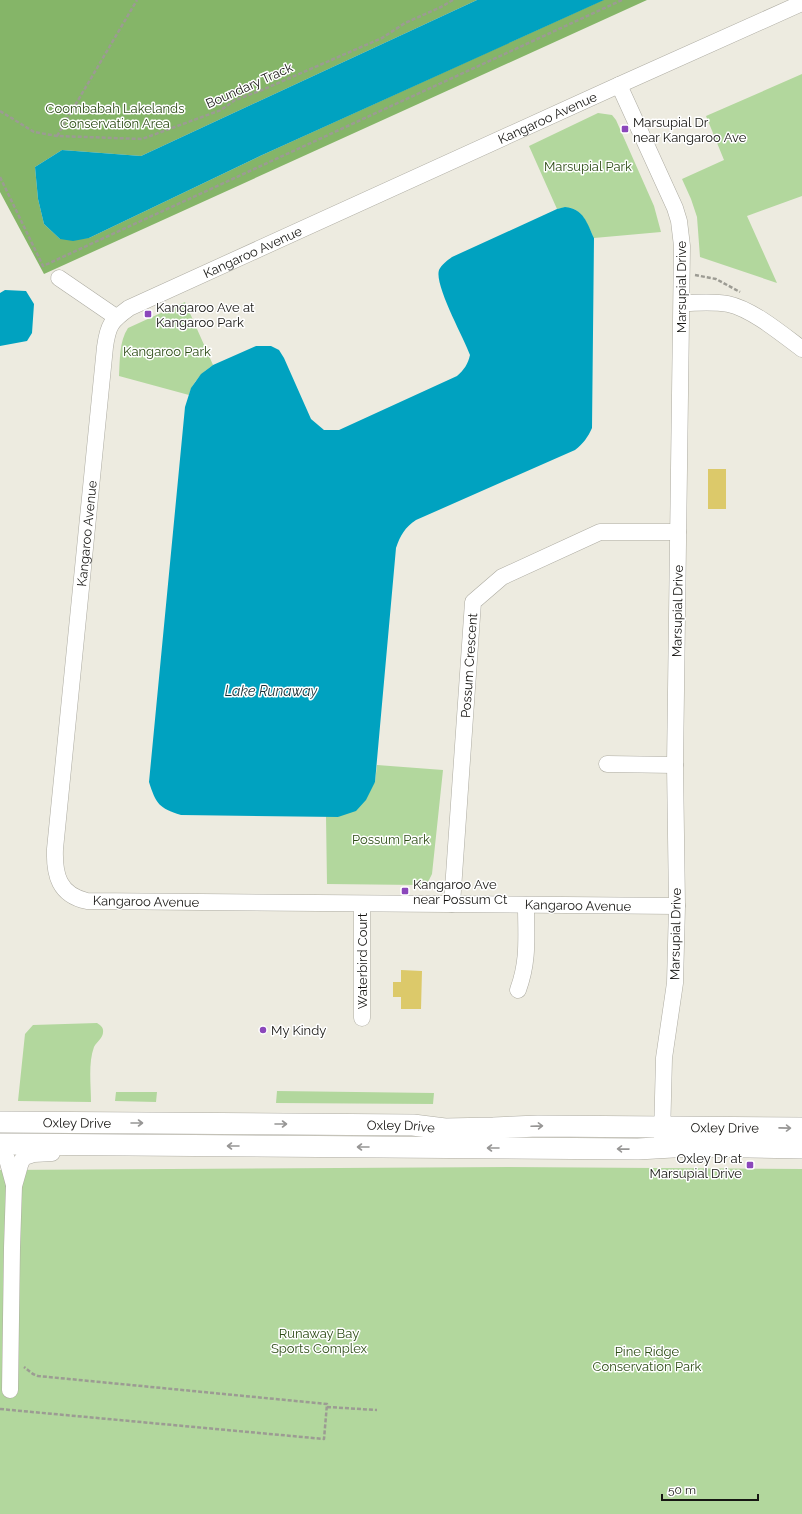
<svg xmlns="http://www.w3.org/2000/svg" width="802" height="1514" viewBox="0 0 802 1514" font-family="Raleway,sans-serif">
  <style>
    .green { fill: #b2d79d }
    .forest { fill: #85b568 }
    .water { fill: #00a2c0 }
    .building { fill: #dcc96a }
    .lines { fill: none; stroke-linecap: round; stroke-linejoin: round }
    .minor-casing { stroke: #adaba1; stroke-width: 17 }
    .major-casing { stroke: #adaba1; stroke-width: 22 }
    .path { stroke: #9c9b93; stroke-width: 2.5; stroke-dasharray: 4 2; stroke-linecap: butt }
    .minor { stroke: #fff; stroke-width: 16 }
    .major { stroke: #fff; stroke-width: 21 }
    .oneway { stroke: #979695 }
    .poi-dot { fill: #8b47bb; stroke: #fff; stroke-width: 1.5 }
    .labels { text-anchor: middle; stroke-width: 3; stroke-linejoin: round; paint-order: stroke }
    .street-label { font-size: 13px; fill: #171613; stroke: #fff }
    .park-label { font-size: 13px; fill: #2d4c16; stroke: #fff }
    .poi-label { font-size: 13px; fill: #171613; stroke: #fff; text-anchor: start }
    .water-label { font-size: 14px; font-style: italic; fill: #182e34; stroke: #fff }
  </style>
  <rect width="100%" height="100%" fill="#edebe0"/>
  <path class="green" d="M802,74V196L747,216L777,283L700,257L697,217L691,199L682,179L724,160L706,116Z
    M598,113L612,115L616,120L654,206L661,232L594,238C585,220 581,203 557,209L529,146Z
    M185,302L213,365C202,373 193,381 189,395L119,376C120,361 119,341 128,328Z
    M377,765L443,770L432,874L427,884L419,885L327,884L326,816L338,817L375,782Z
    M97,1023C100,1025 103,1027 103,1030C104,1038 97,1041 94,1047C88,1063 91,1085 91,1102L18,1101L25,1034L33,1025Z
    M277,1091L434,1093L433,1104L276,1103Z
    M116,1092H157L156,1102L115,1101Z
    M509,1167L802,1169V1514H0V1170Z"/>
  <path class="forest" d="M0,0H477L141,156L62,150L35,167L38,199L44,224L60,239L89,238L260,156L603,0H647L44,274L0,192Z"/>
  <path class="water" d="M477,0H604L260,156L89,238L73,241L60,239L44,224L38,199L35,167L62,150L141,156Z
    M565,207C584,209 587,223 594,238L592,428C588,437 583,444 575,450L416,520C405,527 400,536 396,548L375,782L366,800L356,811L338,817L181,815C159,808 156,804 149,782L185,407L191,388L201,374L213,365L256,346H271L279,350L284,358L311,419L324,430H339L457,376C464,370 468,364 470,355C464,338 434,285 439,270C441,265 448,260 452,257L557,209Z
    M5,290L26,291L34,304L32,333L27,341L0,346V293Z"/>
  <path class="building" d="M708,469H726V509H708Z
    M401,970L422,971L421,1009H401V997H393V982H401Z"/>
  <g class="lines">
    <g class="minor-casing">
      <g id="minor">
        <path d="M619,85L675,208L679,221L682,246L675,765L677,906L675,983L664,1058L662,1137"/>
        <path d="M59,278L116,317"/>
        <path d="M682,303C696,303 713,301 728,304C752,309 782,334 802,349"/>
        <path d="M607,764L675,765"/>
        <path id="s1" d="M452,904L473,602L502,577L600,532H678"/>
        <path id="s2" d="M677,906L87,901C59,895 54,875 55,849L105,347C108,325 111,321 129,308L619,85L802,3"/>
        <path d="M518,990C529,960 526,937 526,905"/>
        <path d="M362,1018V904"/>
        <path d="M0,1151L7,1159L14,1185"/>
        <path d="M10,1390L12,1248L14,1186L20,1165L22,1160L25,1157L34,1154L52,1153"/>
      </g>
    </g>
    <g class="major-casing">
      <g id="major">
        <path id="s3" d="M0,1122L413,1125L445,1129L493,1128L538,1126L802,1128"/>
        <path d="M0,1144L638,1149L690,1146L802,1148"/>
      </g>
    </g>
    <path class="path" d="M0,111L34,132L57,136L142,139L221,110L235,100L262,90L382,38L405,23L441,7L453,0
      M57,136L137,0
      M0,177L43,266L622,0
      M695,275L716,279L740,292
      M327,1407L377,1410
      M0,1409L324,1439L327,1404L38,1376L33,1374L24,1367"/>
    <use href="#minor" class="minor"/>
    <use href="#major" class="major"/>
  </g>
  <defs><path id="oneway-shaft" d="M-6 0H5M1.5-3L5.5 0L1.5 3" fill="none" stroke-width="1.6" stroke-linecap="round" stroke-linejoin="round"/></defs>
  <g class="oneway">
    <use href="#oneway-shaft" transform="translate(137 1123)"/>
    <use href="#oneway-shaft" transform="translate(281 1124)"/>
    <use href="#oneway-shaft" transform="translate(537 1126) rotate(-2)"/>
    <use href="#oneway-shaft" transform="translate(785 1128) rotate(1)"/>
    <use href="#oneway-shaft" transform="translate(233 1146) rotate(-180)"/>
    <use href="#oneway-shaft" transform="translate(363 1147) rotate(-180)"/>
    <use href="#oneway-shaft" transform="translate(493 1148) rotate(-180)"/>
    <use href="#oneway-shaft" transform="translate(623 1149) rotate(-179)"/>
  </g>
  <g class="poi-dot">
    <rect x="621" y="125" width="8" height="8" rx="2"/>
    <rect x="144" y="310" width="8" height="8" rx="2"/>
    <rect x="401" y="887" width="8" height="8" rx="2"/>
    <circle cx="263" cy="1030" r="4"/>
    <rect x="746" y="1161" width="8" height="8" rx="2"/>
  </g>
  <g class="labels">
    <g class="street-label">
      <text transform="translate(249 85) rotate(-24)" y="5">Boundary Track</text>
      <text dy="5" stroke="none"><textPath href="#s2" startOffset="1670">Kangaroo Avenue</textPath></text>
      <text dy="5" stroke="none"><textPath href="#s2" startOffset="1346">Kangaroo Avenue</textPath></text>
      <text transform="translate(681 287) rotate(-90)" y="5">Marsupial Drive</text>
      <text dy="5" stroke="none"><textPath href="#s2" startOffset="975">Kangaroo Avenue</textPath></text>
      <text transform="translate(677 611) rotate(-89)" y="5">Marsupial Drive</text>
      <text dy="5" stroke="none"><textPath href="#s1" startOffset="239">Possum Crescent</textPath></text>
      <text transform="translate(146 901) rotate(1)" y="5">Kangaroo Avenue</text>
      <text transform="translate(578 905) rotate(1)" y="5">Kangaroo Avenue</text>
      <text transform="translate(675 934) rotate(-89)" y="5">Marsupial Drive</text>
      <text transform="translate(362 961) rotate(-90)" y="5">Waterbird Court</text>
      <text dy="5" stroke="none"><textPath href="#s3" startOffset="77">Oxley Drive</textPath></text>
      <text dy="5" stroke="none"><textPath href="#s3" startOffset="401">Oxley Drive</textPath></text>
      <text dy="5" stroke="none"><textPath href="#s3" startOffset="725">Oxley Drive</textPath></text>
    </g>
    <g class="park-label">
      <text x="115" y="113">Coombabah Lakelands<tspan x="115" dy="15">Conservation Area</tspan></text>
      <text x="588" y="171">Marsupial Park</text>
      <text x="167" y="356">Kangaroo Park</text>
      <text x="391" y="844">Possum Park</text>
      <text x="319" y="1338">Runaway Bay<tspan x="319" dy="15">Sports Complex</tspan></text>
      <text x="647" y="1356">Pine Ridge<tspan x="647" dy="15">Conservation Park</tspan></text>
    </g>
    <g class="poi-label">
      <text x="633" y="127">Marsupial Dr<tspan x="633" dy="15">near Kangaroo Ave</tspan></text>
      <text x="156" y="312">Kangaroo Ave at<tspan x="156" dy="15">Kangaroo Park</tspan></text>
      <text x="413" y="889">Kangaroo Ave<tspan x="413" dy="15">near Possum Ct</tspan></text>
      <text x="271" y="1035">My Kindy</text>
      <text x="742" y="1163" text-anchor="end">Oxley Dr at<tspan x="742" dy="15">Marsupial Drive</tspan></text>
    </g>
    <g class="water-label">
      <text x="271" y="696">Lake Runaway</text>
    </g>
  </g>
  <path d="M662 1494v6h96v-6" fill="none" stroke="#171613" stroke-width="2"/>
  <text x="668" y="1494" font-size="12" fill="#171613" stroke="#ffffff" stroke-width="3" paint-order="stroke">50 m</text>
</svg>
